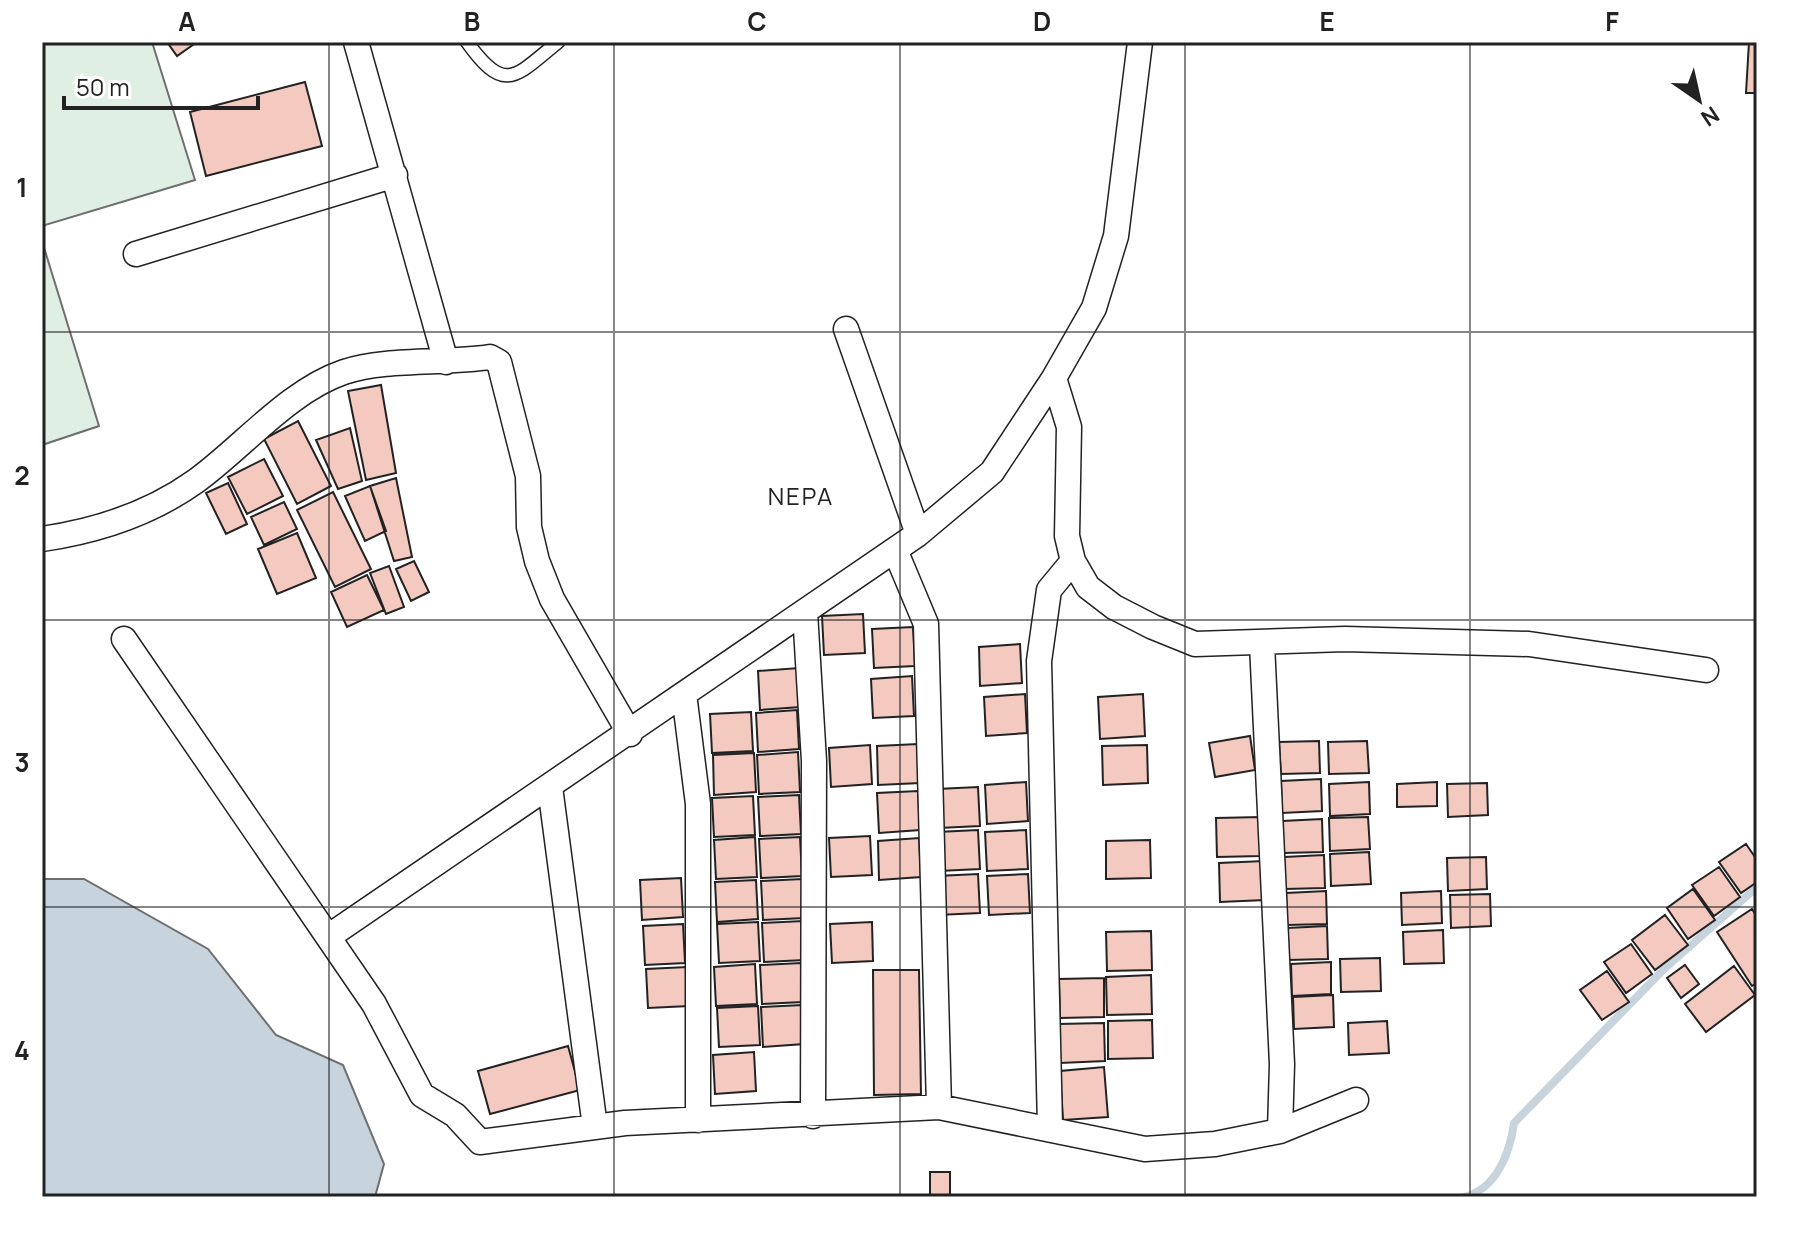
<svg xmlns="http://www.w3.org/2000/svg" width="1799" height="1239" viewBox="0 0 1799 1239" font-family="Manrope,sans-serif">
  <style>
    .green { fill: #e0efe3; stroke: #6f6f6f; stroke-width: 2 }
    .water { fill: #c7d3dd; stroke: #6f6f6f; stroke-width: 2 }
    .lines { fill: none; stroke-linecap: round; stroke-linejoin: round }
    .stream { stroke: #c7d3dd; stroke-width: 8 }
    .building { fill: #f3c9c0; stroke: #222; stroke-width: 2 }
    .lane-casing { stroke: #222; stroke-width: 15 }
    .street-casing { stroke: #222; stroke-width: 27 }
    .lane { stroke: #fff; stroke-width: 12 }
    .street { stroke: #fff; stroke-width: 24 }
    .grid { fill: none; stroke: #222; stroke-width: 2; stroke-opacity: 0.55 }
    .labels { text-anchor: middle; stroke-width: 6; stroke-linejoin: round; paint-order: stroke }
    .neighbourhood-label { font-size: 24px; letter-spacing: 2px; fill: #222; stroke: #fff }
    .neatline { fill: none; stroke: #222; stroke-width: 3 }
    .grid-label { font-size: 26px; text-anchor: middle; font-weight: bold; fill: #222 }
  </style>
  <rect width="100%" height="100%" fill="#fff"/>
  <path class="green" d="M42,42H152L195,180L42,226Z
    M42,241L99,426L42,445Z"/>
  <path class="water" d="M42,879H84L208,949L276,1035L343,1065L384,1164L375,1197H42Z"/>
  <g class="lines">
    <path class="stream" d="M1464,1197C1497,1189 1510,1152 1514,1123L1664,969L1757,887"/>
  </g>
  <path class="building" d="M167,42H197L177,56Z
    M1749,42H1757V93H1746Z
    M305,82L322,146L206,176L190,112Z
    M381,385L396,473L366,480L348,391Z
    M298,421L331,486L297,504L264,439Z
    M350,428L362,481L338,489L316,440Z
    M264,459L283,496L247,514L228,477Z
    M396,478L412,557L394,561L370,486Z
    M228,483L247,524L226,534L206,493Z
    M370,486L386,531L365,541L345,496Z
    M333,492L371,569L335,587L297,510Z
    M284,502L297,529L264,545L251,517Z
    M297,533L316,578L277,594L258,549Z
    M414,561L429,592L411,601L396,569Z
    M389,566L404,607L386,614L370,573Z
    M367,575L384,610L347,627L331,592Z
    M863,614L865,653L824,655L822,616Z
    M913,627L915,666L874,668L872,629Z
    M1020,644L1022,683L980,686L979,647Z
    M799,668L801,707L760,710L758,671Z
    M912,676L914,716L873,718L871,679Z
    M1025,694L1027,733L986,736L984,697Z
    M1143,694L1145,736L1100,739L1098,697Z
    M797,710L799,749L758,752L756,713Z
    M751,712L753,751L712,753L710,714Z
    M1250,736L1255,770L1215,777L1209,743Z
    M1319,741L1320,773L1281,774L1279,742Z
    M1367,741L1369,773L1329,774L1328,742Z
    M918,744L920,783L878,785L877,746Z
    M870,745L872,784L831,787L829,748Z
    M1147,745L1148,783L1103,785L1102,746Z
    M798,752L800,792L759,794L757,755Z
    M754,753L756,792L714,795L713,755Z
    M1321,779L1322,811L1282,813L1281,781Z
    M1026,782L1028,821L987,824L985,785Z
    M1369,782L1370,814L1330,816L1329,784Z
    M1437,782V806L1397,807V784Z
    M1487,783L1488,815L1448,817L1447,784Z
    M978,787L980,826L939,828L937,789Z
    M918,791L920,830L879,833L877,793Z
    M799,795L801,834L760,836L758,797Z
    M753,796L755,835L714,837L712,798Z
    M1261,817V856L1217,857L1216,818Z
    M1368,817L1370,849L1330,851L1329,818Z
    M1322,819L1323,852L1284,853L1282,821Z
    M978,830L980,869L939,871L937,832Z
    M1026,830L1028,869L987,871L985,832Z
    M870,836L872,875L831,877L829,838Z
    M755,837L757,877L716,879L714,840Z
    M800,837L802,876L761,878L759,839Z
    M919,838L921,877L879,880L878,841Z
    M1150,840L1151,878L1106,879V841Z
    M1746,844L1757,860V882L1741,893L1719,862Z
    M1369,852L1371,884L1331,886L1330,854Z
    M1324,855L1325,888L1285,889L1284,857Z
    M1486,857L1487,889L1448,891L1447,858Z
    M1264,861L1265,900L1220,902L1219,863Z
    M1719,867L1740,897L1714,916L1692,885Z
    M978,874L980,913L938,915L937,876Z
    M1028,874L1030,913L989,915L987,876Z
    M681,878L683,917L642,920L640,880Z
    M802,879L804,918L763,920L761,881Z
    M756,880L758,919L717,922L715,882Z
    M1693,889L1715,920L1688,939L1667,908Z
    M1326,891L1327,924L1287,925L1286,893Z
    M1441,891L1442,923L1402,925L1401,893Z
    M1490,894L1491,926L1451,928L1450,895Z
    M1752,909L1757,917V983L1752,986L1717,932Z
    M1665,915L1688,945L1655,970L1632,940Z
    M803,921L805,960L764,962L762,923Z
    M758,922L760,961L719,963L717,924Z
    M872,922L873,961L832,963L830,924Z
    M683,924L685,963L645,965L643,926Z
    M1327,926L1328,959L1288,960L1287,928Z
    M1443,930L1444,963L1404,964L1403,932Z
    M1151,931L1152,970L1107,971L1106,932Z
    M1631,944L1652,974L1626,993L1604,962Z
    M1380,958L1381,991L1341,992L1340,959Z
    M1331,962V994L1292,996L1291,964Z
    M801,963L803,1002L762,1004L760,965Z
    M755,964L757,1004L716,1006L714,967Z
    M1685,965L1699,984L1681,998L1667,978Z
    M1734,966L1755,995L1706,1032L1685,1004Z
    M687,967L689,1006L648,1008L646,969Z
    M873,970H919L921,1094L874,1095Z
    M1607,971L1629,1002L1602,1020L1580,990Z
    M1151,975L1152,1014L1107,1015L1106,977Z
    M1104,978V1017L1060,1018L1059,979Z
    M1333,995L1334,1027L1294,1029L1293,997Z
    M802,1005L804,1044L763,1047L761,1007Z
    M758,1006L760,1045L719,1047L717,1008Z
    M1152,1020L1153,1058L1108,1059V1021Z
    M1387,1021L1389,1053L1349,1055L1348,1023Z
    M1104,1023L1105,1061L1060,1063L1059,1024Z
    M568,1046L580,1090L490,1114L478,1071Z
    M754,1052L756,1091L715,1094L713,1055Z
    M1104,1067L1108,1117L1063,1120L1060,1071Z
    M930,1172H950V1197H930Z"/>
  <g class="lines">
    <g class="lane-casing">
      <path id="lane" d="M467,42C505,95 515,77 558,42"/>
    </g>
    <g class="street-casing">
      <path id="street" d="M356,42L446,362
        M136,254L395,175
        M846,329L918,534
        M1054,378L1069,427L1067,536L1073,561L1088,587L1114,607L1153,627L1195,644L1345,639L1529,644L1706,670
        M42,539C97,531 150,514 196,481C242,448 288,391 344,372C386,358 445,364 490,357L499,362L528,476L529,527L537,561L552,599L630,734
        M895,550L926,624L939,1107
        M805,612L814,761L813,1116
        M124,639L374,1004L422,1095L455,1115L480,1142L625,1123L939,1107L1145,1149L1215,1144L1280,1131L1356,1100
        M1262,644L1282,1064L1280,1131
        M684,694L698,804V1120
        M550,787L595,1127
        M328,937L918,534L992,472L1054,378L1094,308L1116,236L1140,42
        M1050,1127L1039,661L1049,590L1073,561"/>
    </g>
    <use href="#lane" class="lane"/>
    <use href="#street" class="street"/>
  </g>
  <path class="grid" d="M329,42V1197M614,42V1197M900,42V1197M1185,42V1197M1470,42V1197M42,332H1757M42,620H1757M42,907H1757"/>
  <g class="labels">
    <g class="neighbourhood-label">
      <text x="801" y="505">NEPA</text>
    </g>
  </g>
  <rect width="1799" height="1239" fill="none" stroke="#ffffff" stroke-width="88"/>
  <g transform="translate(1699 100) rotate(146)" stroke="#ffffff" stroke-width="6" paint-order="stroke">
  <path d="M0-6L14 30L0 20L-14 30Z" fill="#222222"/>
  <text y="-12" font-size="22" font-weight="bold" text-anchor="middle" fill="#222222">N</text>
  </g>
  <path d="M64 96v12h194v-12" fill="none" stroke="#222222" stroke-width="4"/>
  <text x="76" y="96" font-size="24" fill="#222222" stroke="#ffffff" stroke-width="6" paint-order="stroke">50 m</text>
  <rect x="44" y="44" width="1711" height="1151" class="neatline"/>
  <g class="grid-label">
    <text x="187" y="31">A</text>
    <text x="472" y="31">B</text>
    <text x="757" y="31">C</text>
    <text x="1042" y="31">D</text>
    <text x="1327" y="31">E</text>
    <text x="1612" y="31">F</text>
    <text x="22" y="197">1</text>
    <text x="22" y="485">2</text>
    <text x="22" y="772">3</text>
    <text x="22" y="1060">4</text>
  </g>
</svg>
